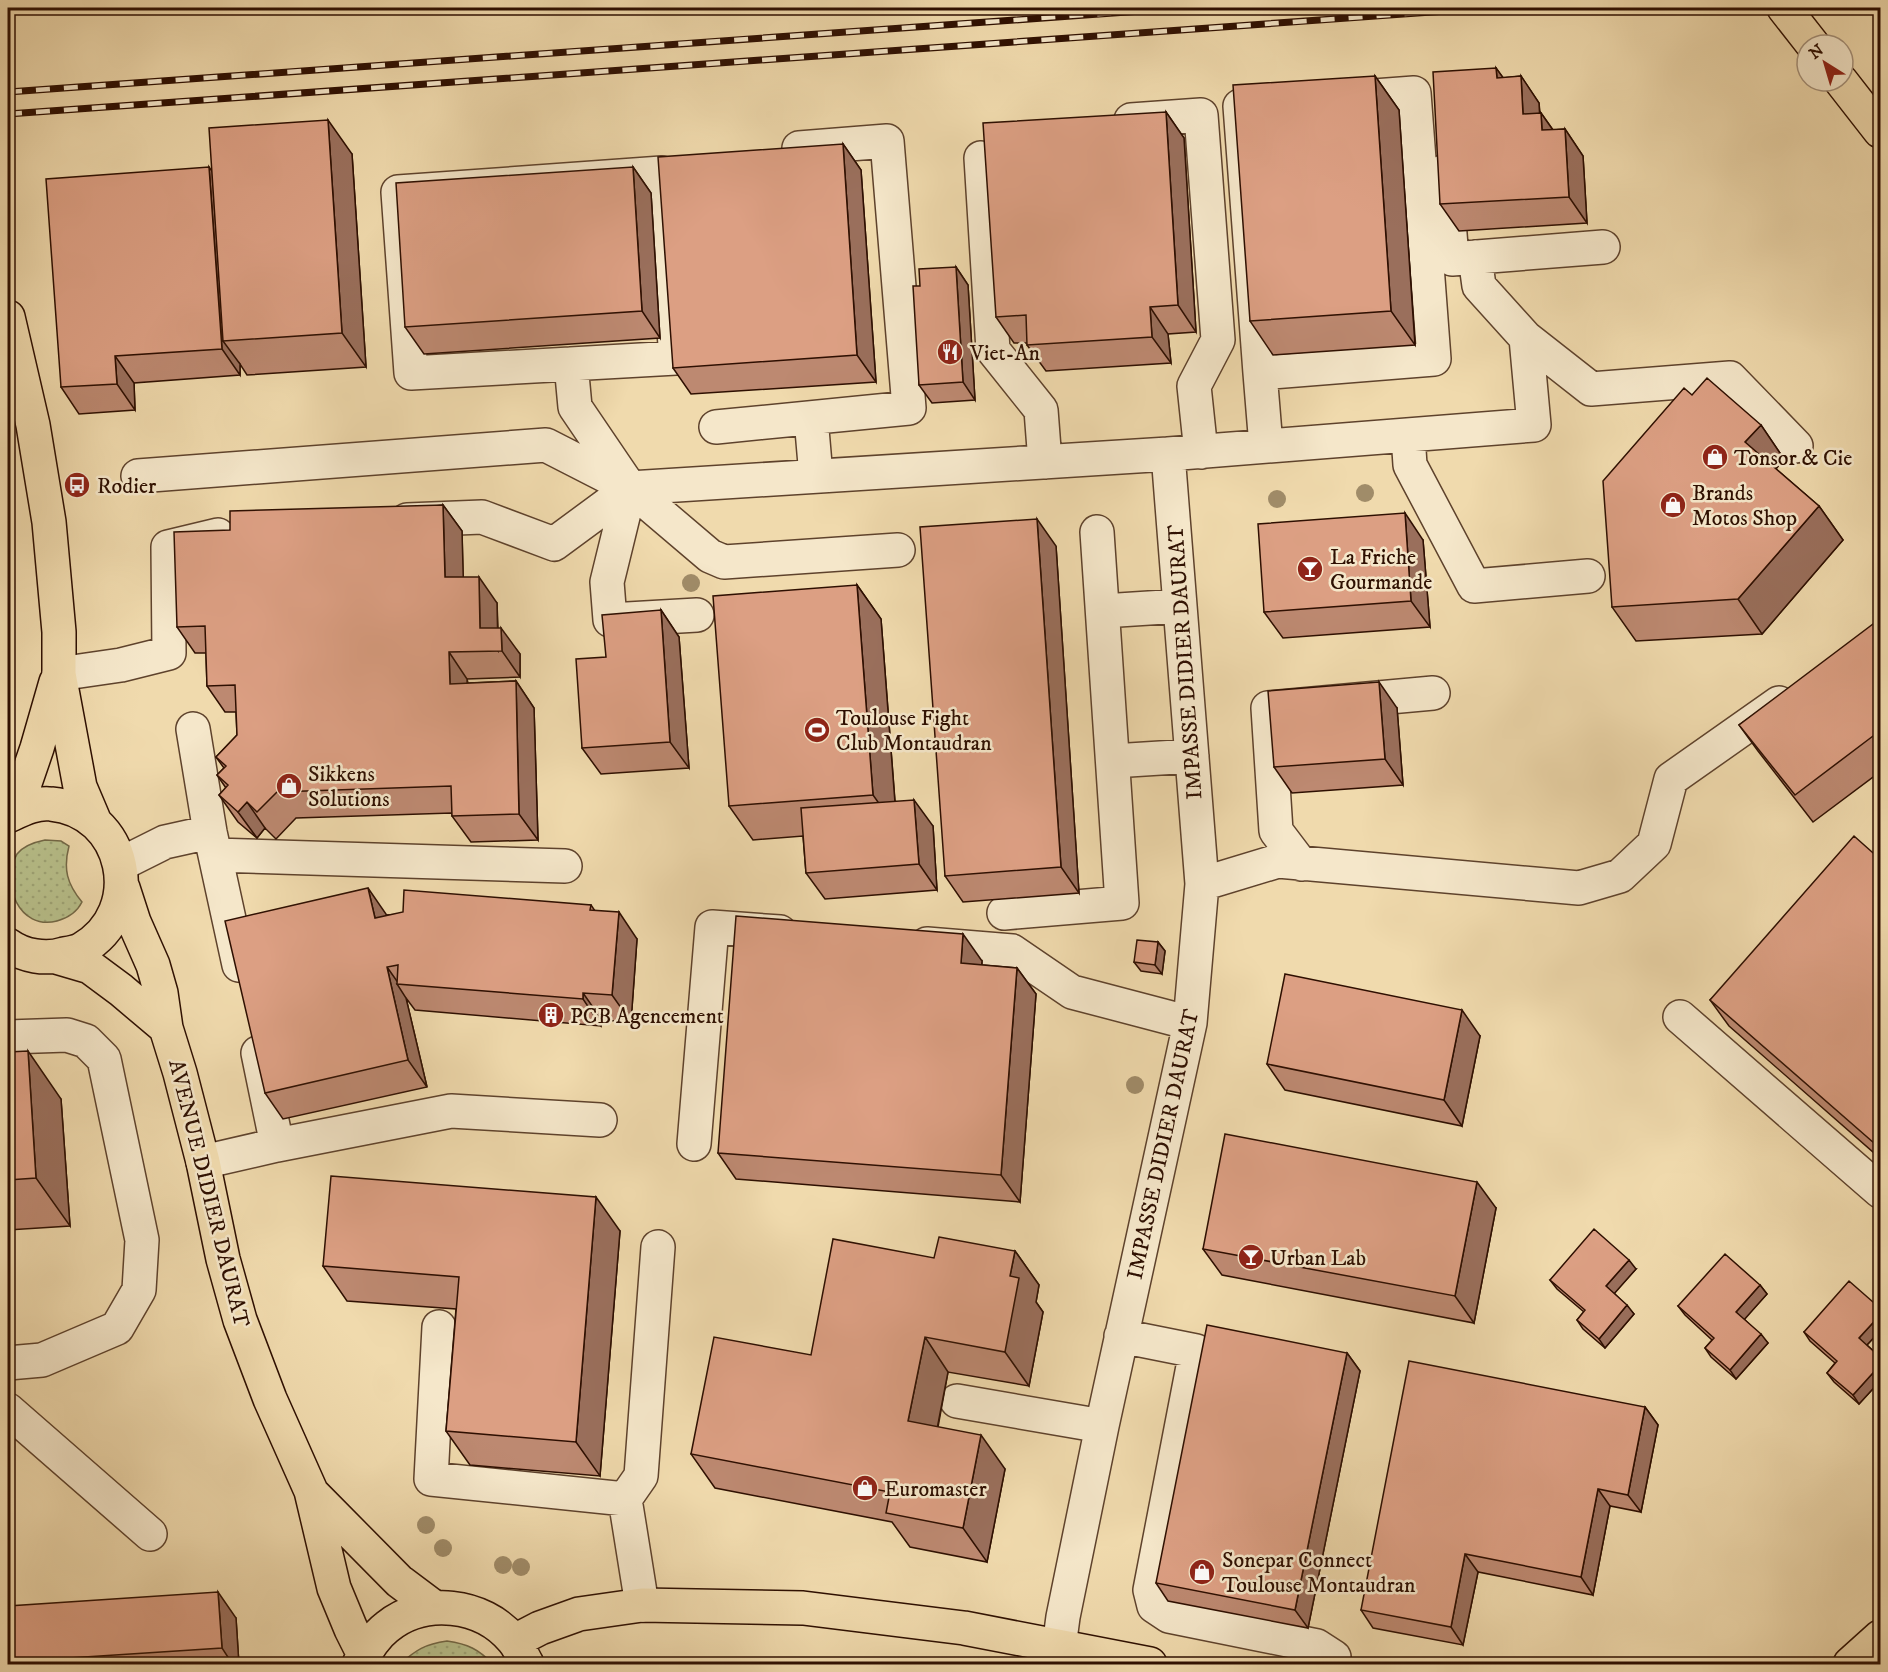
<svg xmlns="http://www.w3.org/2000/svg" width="1888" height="1672" viewBox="0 0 1888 1672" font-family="'IM FELL DW Pica',serif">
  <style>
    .grass { fill: url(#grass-dots); stroke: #736846; stroke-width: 1.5 }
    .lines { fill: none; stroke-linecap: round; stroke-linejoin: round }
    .minor-casing { stroke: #5e422c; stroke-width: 36 }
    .major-casing { stroke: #2e0f01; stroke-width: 36 }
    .highway-casing { stroke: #2e0f01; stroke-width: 36 }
    .minor { stroke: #f5e7ca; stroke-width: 33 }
    .major { stroke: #f0daad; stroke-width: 33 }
    .highway { stroke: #f0daad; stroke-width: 33 }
    .rail-casing { stroke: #2e0f01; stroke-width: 7 }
    .rail { stroke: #f5e7ca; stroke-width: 4.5; stroke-dasharray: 14; stroke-linecap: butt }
    .tree { fill: #a08c69 }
    .wall { fill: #bd8971; stroke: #2e0f01; stroke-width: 1.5 }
    .shaded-wall { fill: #9a6f5c; stroke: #2e0f01; stroke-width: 1.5 }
    .building { fill: #dc9f83; stroke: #2e0f01; stroke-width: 1.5 }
    .labels { text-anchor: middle; stroke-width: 5; stroke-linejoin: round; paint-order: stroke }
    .poi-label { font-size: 22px; fill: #2e0f01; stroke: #f5e7ca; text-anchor: start }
    .street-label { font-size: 22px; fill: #2e0f01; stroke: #f5e7ca }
  </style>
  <defs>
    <pattern id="grass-dots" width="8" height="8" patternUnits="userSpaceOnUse" patternTransform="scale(1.5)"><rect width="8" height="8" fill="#b8c08b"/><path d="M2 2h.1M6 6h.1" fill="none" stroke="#9ea476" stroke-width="1.8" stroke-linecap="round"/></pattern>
  </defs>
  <rect width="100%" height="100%" fill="#f0daad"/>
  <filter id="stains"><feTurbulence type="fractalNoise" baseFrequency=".00333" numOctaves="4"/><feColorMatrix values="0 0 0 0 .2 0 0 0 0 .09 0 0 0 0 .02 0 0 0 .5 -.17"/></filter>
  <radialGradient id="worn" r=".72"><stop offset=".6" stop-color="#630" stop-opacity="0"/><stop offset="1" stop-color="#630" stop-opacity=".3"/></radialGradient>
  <path class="grass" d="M45,840L61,841L69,846C63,869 67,884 82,902C77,912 68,918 57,921C19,931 0,883 17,854C24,845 35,842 45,840Z
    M447,1641C468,1644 478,1649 493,1664H400C416,1650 425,1644 447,1641Z"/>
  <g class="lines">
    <g class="minor-casing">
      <path id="minor" d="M1414,93L1434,359L1260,373L1240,106Z
        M1131,120L1201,115L1218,340L1194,386L1201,452
        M981,158L993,350L1041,410L1045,462
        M1445,171L1452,259L1603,247
        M662,173L676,358L411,373L398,192Z
        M1475,257L1479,286L1526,338L1591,389L1730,378L1796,446
        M571,364L575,407L630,488L607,582L610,620L697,615
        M1260,373L1266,446
        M811,418L816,476
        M716,427L909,408L887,141L799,148
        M1408,435L1410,465L1474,586L1588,576
        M138,476L546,445L630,488L710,556L724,562L898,550
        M630,488L1168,454
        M407,520L482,517L554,544L630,488
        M1103,611L1180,606
        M59,674L121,665L169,653L168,547L218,535
        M193,729L210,832L239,965
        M1113,761L1192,756
        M215,855L565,866
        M121,864L165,842L210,832
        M1301,864L1276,831L1268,708L1433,693
        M1202,884L1278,861L1579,888L1620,876L1654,844L1671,779L1779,703
        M1004,913L1122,903L1097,532
        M927,944L1012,951L1072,992L1190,1023
        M1680,1017L1880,1191
        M8,1037L67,1035L86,1041L104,1059L142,1240L139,1290L117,1328L42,1360L8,1363
        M258,1053L277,1145
        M694,1144L712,927L780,932
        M203,1162L277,1145L451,1111L600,1120
        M439,1327L431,1479L625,1499L641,1476L658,1247
        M1121,1336L1196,1351L1150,1590L1154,1606L1169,1616L1317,1646L1334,1657L1332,1664
        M957,1401L1102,1426
        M8,1410L150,1534
        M625,1499L642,1605
        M1059,1647L1063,1617L1102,1426L1190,1023L1202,884L1168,454L1534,425L1526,338"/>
    </g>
    <g class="major-casing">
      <path id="major" d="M8,317L33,425L49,522L59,632V674L80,787L94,820
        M8,813L24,786L37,748L56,682
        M8,816C21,810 36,802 51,804C126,811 148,911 82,949C77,952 70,953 64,954C46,960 23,956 8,945
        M123,888L134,922L153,965L161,993L166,1028L180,1073L203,1162L223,1259L240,1320L270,1399L311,1491L334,1588L351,1629L364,1655
        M56,957L90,967L121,990L166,1028
        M312,1493L399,1581L435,1608
        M515,1641L540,1628L579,1614L642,1605L803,1608L964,1628L1150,1664
        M359,1664C366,1651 374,1637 387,1627C424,1597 482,1603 513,1640C519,1647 523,1657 527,1664
        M1850,1664L1880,1637"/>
    </g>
    <g class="highway-casing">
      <path id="highway" d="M1784,8L1813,45
        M1841,81L1880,131"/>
    </g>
    <use href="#minor" class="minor"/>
    <use href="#major" class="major"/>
    <use href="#highway" class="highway"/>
    <g class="rail-casing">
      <path id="rail" d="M8,92L1183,8
        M8,114L1488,8"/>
    </g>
    <use href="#rail" class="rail"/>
  </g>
  <g class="tree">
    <circle cx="1365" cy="493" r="9"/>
    <circle cx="1277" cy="499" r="9"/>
    <circle cx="691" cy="583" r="9"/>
    <circle cx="1135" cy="1085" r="9"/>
    <circle cx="426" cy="1525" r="9"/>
    <circle cx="443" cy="1548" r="9"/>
    <circle cx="503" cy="1565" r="9"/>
    <circle cx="521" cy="1567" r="9"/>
  </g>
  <path class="wall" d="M1496,68L1503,78L1521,76L1539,103L1540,113H1541L1553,130L1565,129L1583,156L1587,223L1459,231L1440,204Z
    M1375,76L1399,110L1415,345L1273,355L1250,321Z
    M1166,112L1184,138L1196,332L1168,334L1171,363L1046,371L1027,345V343H1014L996,317Z
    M843,144L861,170L876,382L691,394L673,368Z
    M352,154L366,367L247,375L240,364V375L134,383L135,410L79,414L61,387L212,171Z
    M633,167L651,193L660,338L424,354L405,327Z
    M956,267L968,285L975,400L932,403L919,385L920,286Z
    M1692,395L1761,425L1784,459L1776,469L1819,506L1843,540L1762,634L1636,641L1612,607Z
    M443,505L462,531L463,577L497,603L498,628L520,654V677L467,679L468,683L516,681L534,708L538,840L471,842L452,816V813L296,818L276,839L265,828L257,838L238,822L219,795L226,788L217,775L224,768L216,757L237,735L236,712H225L207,686L206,653H195L177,627L230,530Z
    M1423,540L1430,627L1283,638L1264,612Z
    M1056,546L1079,893L963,902L945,876Z
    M857,585L881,619L895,801L933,826L937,890L825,899L806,873L803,836L753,840L729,806Z
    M661,610L679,637L689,768L601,774L582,748L606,657Z
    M1881,626V771L1813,822L1758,751L1739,725Z
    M1397,708L1403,785L1292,793L1274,767Z
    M1881,860V1159L1729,1026L1710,1000Z
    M591,905L595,911L637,939L631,1022L602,1020L601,1026L415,1010L406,998L427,1087L283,1119L265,1093L386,915Z
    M1158,942L1165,951L1162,974L1141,971L1134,962Z
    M982,961V965L1017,968L1036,994L1020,1202L736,1179L718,1153Z
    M1480,1036L1462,1126L1285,1090L1267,1064Z
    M8,1052L61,1099L70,1226L8,1230Z
    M1496,1208L1474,1323L1222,1275L1203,1249Z
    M620,1231L600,1476L470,1465L446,1431L456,1309L347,1301L323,1266Z
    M1015,1251L1039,1285L1036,1302L1043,1312L1029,1386L948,1372L938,1427L1005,1469L987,1562L910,1547L892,1522L715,1488L691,1454L811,1355L934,1258Z
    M1636,1269L1614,1293L1634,1314L1605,1348L1583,1329L1577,1320L1584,1312L1557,1289L1550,1280Z
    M1760,1285L1767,1294L1744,1319L1768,1343L1736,1379L1711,1357L1705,1348L1712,1340L1685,1315L1678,1306Z
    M1881,1309V1330L1867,1345L1881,1358V1380L1859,1404L1834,1382L1827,1373L1835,1363L1810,1341L1804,1332Z
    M1347,1353L1360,1371L1308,1628L1168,1601L1156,1583Z
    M1645,1407L1658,1425L1641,1512L1610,1506L1593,1595L1478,1572L1463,1645L1373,1628L1361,1610Z
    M8,1606L236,1618L239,1665H8Z"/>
  <path class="shaded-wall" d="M1496,68L1515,94L1497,78Z
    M1375,76L1399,110L1415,345L1391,311Z
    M1521,76L1539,103L1541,140L1523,114Z
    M1166,112L1184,138L1196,332L1178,305Z
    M1541,113L1560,140L1542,130Z
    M328,120L352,154L366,367L342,333Z
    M1565,129L1583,156L1587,223L1569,197Z
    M843,144L861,170L876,382L857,355Z
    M209,167L228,194L223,341L240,364V375L222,349Z
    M633,167L651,193L660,338L642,311Z
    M956,267L968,285L975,400L963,382Z
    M1150,307L1168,334L1171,363L1152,337Z
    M115,356L134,383L135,410L117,384Z
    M1761,425L1784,459L1769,476L1745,442Z
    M443,505L462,531L464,604L445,577Z
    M1819,506L1843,540L1762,634L1738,599Z
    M1405,513L1423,540L1430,627L1411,601Z
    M1037,519L1056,546L1079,893L1061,867Z
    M479,577L497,603L498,651L480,628Z
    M857,585L881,619L897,829L873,795Z
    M661,610L679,637L689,768L670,742Z
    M501,628L520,654V677L502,651Z
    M449,652L467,679L468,710L450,684Z
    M516,681L534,708L538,840L519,814Z
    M1379,682L1397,708L1403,785L1385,759Z
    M914,800L933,826L937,890L919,864Z
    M247,802L265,828L257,838L238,812Z
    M368,888L386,914L394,944L375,918Z
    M619,912L637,939L631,1022L612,995Z
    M963,934L982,961L979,990L961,963Z
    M1158,942L1165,951L1162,974L1155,965Z
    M387,967L399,984H397L406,998L427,1087L408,1060Z
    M1017,968L1036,994L1020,1202L1001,1175Z
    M583,993L602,1020L601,1026L583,999Z
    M1462,1010L1480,1036L1462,1126L1444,1100Z
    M28,1051L61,1099L70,1226L36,1178Z
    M1881,1136V1153L1874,1143Z
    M1477,1182L1496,1208L1474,1323L1455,1296Z
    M596,1197L620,1231L600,1476L576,1442Z
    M1015,1251L1039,1285L1036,1302L1043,1312L1029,1386L1005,1352L1010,1276Z
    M1629,1260L1636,1269L1613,1295L1606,1286Z
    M1760,1285L1767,1294L1743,1321L1736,1312Z
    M1627,1305L1634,1314L1605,1348L1599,1339Z
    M1881,1314V1330L1865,1347L1859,1338Z
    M1761,1334L1768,1343L1736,1379L1730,1370Z
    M925,1337L948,1372L932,1455L908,1421Z
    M1347,1353L1360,1371L1308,1628L1295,1610Z
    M1881,1364V1380L1859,1404L1853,1395Z
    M1645,1407L1658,1425L1641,1512L1628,1495Z
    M981,1435L1005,1469L987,1562L963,1528Z
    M1598,1489L1610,1506L1593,1595L1581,1577Z
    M1465,1554L1478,1572L1463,1645L1451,1627Z
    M218,1592L236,1618L239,1665H233L222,1648Z"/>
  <path class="building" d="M1496,68L1497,78L1521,76L1523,114L1541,113L1542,130L1565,129L1569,197L1440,204L1433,72Z
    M1375,76L1391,311L1250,321L1233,85Z
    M1166,112L1178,305L1150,307L1152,337L1027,345L1026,315L996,317L983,123Z
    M328,120L342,333L223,341L209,128Z
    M843,144L857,355L673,368L658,157Z
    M209,167L222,349L115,356L117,384L61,387L46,179Z
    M633,167L642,311L405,327L396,183Z
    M956,267L963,382L919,385L913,286H920L919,269Z
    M1707,378L1761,425L1745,442L1819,506L1738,599L1612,607L1603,481L1684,388L1692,395Z
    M443,505L445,577H479L480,628H501L502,651L449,652L450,684L516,681L519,814L452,816L451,786L277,792L257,812L247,802L238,812L219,795L228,785L217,775L226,766L216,757L237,735L235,685L207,686L205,626L177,627L174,532L230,530V511Z
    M1405,513L1411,601L1264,612L1258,524Z
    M1037,519L1061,867L945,876L920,527Z
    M857,585L873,795L729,806L713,596Z
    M661,610L670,742L582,748L576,659L606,657L602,615Z
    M1877,621L1881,626V730L1795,795L1739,725Z
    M1379,682L1385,759L1274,767L1268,691Z
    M914,800L919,864L806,873L801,808Z
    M1854,836L1881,860V1136L1874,1143L1710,1000Z
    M368,888L375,918L403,912L404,890L591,905L590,910L619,912L612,995L583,993V999L397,984L398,965L387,967L408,1060L265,1093L225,921Z
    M736,916L963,934L961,963L1017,968L1001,1175L718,1153Z
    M1137,940L1158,942L1155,965L1134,962Z
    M1285,974L1462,1010L1444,1100L1267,1064Z
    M28,1051L36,1178L8,1180V1052Z
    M1225,1134L1477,1182L1455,1296L1203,1249Z
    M331,1176L596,1197L576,1442L446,1431L459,1277L323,1266Z
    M1594,1229L1629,1260L1606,1286L1627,1305L1599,1339L1577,1320L1585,1310L1550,1280Z
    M939,1237L1015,1251L1010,1276L1019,1278L1005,1352L925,1337L908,1421L981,1435L963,1528L886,1513L890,1492L691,1454L714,1337L811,1355L833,1239L934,1258Z
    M1725,1254L1760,1285L1736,1312L1761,1334L1730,1370L1705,1348L1714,1338L1678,1306Z
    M1849,1281L1881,1309V1314L1859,1338L1881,1358V1364L1853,1395L1827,1373L1837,1361L1804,1332Z
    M1207,1325L1347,1353L1295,1610L1156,1583Z
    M1409,1361L1645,1407L1628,1495L1598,1489L1581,1577L1465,1554L1451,1627L1361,1610Z
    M218,1592L222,1648L8,1662V1606Z"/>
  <defs>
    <g id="restaurant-disc" transform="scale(1.35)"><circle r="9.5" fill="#8f2418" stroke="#f5e7ca"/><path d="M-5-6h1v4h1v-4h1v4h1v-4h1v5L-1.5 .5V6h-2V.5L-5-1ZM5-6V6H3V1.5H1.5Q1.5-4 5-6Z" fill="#fff"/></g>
    <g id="shop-disc" transform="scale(1.35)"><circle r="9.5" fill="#8f2418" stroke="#f5e7ca"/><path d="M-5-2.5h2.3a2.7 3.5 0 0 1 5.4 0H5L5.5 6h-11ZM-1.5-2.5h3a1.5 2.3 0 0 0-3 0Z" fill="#fff"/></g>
    <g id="bus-disc" transform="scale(1.35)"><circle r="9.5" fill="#8f2418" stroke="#f5e7ca"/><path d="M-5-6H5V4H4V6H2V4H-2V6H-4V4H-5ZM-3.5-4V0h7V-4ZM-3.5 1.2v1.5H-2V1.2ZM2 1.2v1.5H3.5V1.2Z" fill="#fff"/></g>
    <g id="bar-disc" transform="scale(1.35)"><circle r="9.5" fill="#8f2418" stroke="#f5e7ca"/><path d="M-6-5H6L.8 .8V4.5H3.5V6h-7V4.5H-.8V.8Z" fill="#fff"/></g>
    <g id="stadium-disc" transform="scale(1.35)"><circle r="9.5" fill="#8f2418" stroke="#f5e7ca"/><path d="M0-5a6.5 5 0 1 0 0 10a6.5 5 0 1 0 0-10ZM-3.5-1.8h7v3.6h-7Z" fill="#fff"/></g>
    <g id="building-disc" transform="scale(1.35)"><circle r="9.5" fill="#8f2418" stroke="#f5e7ca"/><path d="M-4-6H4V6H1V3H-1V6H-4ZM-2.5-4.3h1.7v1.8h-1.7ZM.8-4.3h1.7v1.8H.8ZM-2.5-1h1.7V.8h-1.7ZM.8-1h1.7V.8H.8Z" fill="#fff"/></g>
  </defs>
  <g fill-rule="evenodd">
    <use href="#restaurant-disc" x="950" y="352"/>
    <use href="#shop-disc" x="1715" y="457"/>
    <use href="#bus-disc" x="77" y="485"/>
    <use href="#shop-disc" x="1673" y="505"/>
    <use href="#bar-disc" x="1310" y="569"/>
    <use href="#stadium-disc" x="817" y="730"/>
    <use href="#shop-disc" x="289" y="786"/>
    <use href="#building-disc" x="551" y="1015"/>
    <use href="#bar-disc" x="1251" y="1257"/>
    <use href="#shop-disc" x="865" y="1488"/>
    <use href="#shop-disc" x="1202" y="1572"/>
  </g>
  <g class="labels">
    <g class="poi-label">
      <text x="970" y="360">Viet-An</text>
      <text x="1734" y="465">Tonsor &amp; Cie</text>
      <text x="97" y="493">Rodier</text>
      <text x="1692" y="500">Brands<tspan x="1692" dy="25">Motos Shop</tspan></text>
      <text x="1330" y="564">La Friche<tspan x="1330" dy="25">Gourmande</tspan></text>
      <text x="836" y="725">Toulouse Fight<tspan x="836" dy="25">Club Montaudran</tspan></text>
      <text x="308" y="781">Sikkens<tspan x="308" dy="25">Solutions</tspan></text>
      <text x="570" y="1023">PCB Agencement</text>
      <text x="1270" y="1265">Urban Lab</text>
      <text x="884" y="1496">Euromaster</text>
      <text x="1222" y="1567">Sonepar Connect<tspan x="1222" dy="25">Toulouse Montaudran</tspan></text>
    </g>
    <g class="street-label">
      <text transform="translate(1184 662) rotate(-94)" y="8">IMPASSE DIDIER DAURAT</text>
      <text transform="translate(1162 1144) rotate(-78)" y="8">IMPASSE DIDIER DAURAT</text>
      <text transform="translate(210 1193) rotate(76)" y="8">AVENUE DIDIER DAURAT</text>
    </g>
  </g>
  <rect width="1888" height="1672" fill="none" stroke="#f0daad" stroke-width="30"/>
  <rect x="9" y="9" width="1870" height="1654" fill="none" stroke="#2e0f01" stroke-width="3"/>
  <rect x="15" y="15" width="1858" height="1642" fill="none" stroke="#2e0f01" stroke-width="1.5"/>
  <g transform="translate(1825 63) rotate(323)"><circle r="28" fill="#f5e7ca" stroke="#a5917a" stroke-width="1.5"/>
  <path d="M0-4.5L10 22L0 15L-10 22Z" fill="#8f2418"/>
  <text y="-9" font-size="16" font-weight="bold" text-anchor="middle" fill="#2e0f01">N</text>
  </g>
  <rect width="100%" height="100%" filter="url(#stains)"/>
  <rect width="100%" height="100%" fill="url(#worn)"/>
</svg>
